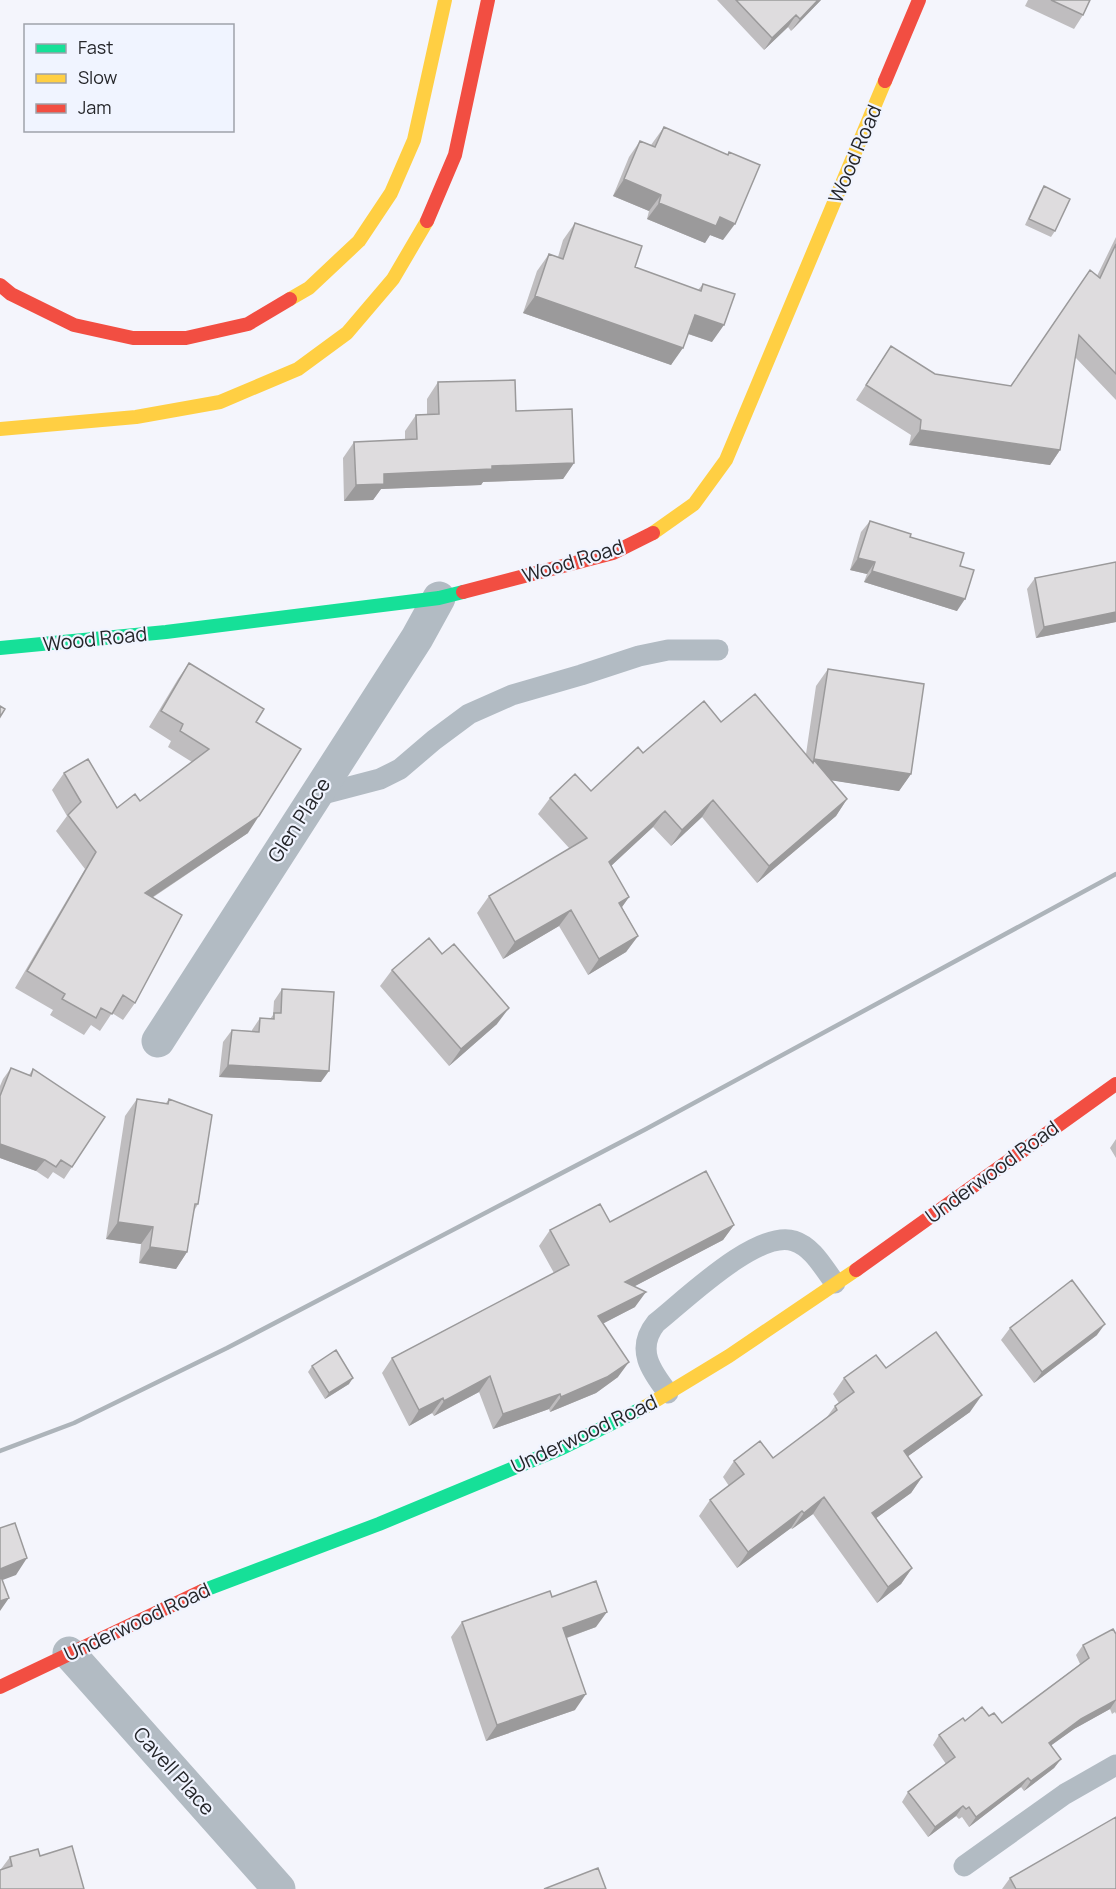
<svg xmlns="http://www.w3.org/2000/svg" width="1116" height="1889" viewBox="0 0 1116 1889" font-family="Manrope,sans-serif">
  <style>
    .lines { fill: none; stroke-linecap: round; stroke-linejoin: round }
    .lane { stroke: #b2bbc3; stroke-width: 21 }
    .street { stroke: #b2bbc3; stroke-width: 33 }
    .fast { stroke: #16e098; stroke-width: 14 }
    .slow { stroke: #ffcf43; stroke-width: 14 }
    .jam { stroke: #f24e42; stroke-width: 14 }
    .rail { stroke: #adb4ba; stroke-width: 4.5 }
    .wall { fill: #bfbdbf }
    .shaded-wall { fill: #9b9a9b }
    .building { fill: #dedcde; stroke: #9b9a9b; stroke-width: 1.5 }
    .labels { text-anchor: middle; stroke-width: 4.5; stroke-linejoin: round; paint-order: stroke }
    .street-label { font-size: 20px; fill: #25262a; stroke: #f0f4ff }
  </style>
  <rect width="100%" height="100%" fill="#f4f5fc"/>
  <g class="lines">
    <path class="lane" d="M315,796L380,779L400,769L434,740L469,714L512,695L581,675L639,656L668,650H718
      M668,1393C651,1371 635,1349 656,1323C684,1301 757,1229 794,1241C813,1247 824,1269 835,1283
      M964,1866L1065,1794L1116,1765"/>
    <path class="street" d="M158,1041L417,638L439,598
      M69,1653L279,1889"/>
    <path class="fast" d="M0,648L166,632L439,598L463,592
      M202,1591L379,1524L562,1448L645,1407"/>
    <path class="slow" d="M290,299L309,288L359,241L391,193L414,140L445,0
      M0,429L136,417L220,402L298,369L347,333L393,279L427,221
      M653,533L694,504L726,460L885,81
      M645,1407L729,1356L856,1270"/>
    <path class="jam" d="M885,81L919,0
      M427,221L455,155L488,0
      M0,285L11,294L74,325L133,338H186L248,324L290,299
      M463,592L613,553L653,533
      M856,1270L1116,1084
      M0,1687L202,1591"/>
    <path class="rail" d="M0,1451L74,1423L227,1348L646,1129L1116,874"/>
  </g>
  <path class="wall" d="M717,0H821L791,31L788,27L764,50Z
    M1028,0H1090L1083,15L1074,29L1025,6Z
    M664,127L728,155L729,152L723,240L710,235L705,243L647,219L649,211L613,196L629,157L640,141L651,145Z
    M1044,186L1055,231L1051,237L1025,225L1040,192Z
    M575,223L635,267L698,290L703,284L712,342L688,334L671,365L523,313L537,271L549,254L558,257L563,240Z
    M1116,237V400L1075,357L1060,450L1050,465L909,445L911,435L856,400L891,346L935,374L1010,386L1097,276Z
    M438,382L516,411L574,463L563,479L483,482L481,485L381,489L373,500L344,501L343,458L354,442L405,440V431L416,415L427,414V399Z
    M870,521L960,566L957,611L864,582L867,574L850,570L861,532Z
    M1116,562V622L1036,638L1027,589L1035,578Z
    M189,663L256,722L248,833L152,898L135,1003L123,1020L112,1013L100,1031L91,1025L84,1035L50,1015L53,1010L15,988L85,869L56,831L67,816L52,790L64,773L117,808L140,801L192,762L168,747L171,741L149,727L178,679Z
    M828,669L911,774L899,791L831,780L847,799L836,816L757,883L702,817L671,846L653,827L611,866L629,897L622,907L638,936L626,952L588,975L559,926L503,959L477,913L489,896L570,849L538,814L550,798L591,791L643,753L806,754L816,686Z
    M392,970L497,1024L449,1066L380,986Z
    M282,989L321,1082L219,1077L223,1042L232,1030L252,1031V1030L260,1018L270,1019L273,1015L274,1001Z
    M11,1068L29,1075L33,1069L72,1167L64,1179L53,1172L48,1179L36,1171L0,1158V1086L3,1079Z
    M137,1099L166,1103L169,1099L198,1204L194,1211L187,1252L176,1269L139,1263L141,1244L106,1239L125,1116Z
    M1116,1139V1158L1110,1148Z
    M610,1222L734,1225L723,1240L635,1286V1307L603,1323L618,1377L596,1393L550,1412L549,1409L493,1429L479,1392L434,1416L432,1413L409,1426L382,1373L392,1358L554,1273L539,1246L550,1230Z
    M1010,1328L1097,1335L1034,1383L1001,1340Z
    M312,1366L349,1384L325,1399L308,1372Z
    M886,1368L970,1412L908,1456L922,1477L911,1493L876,1518L912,1568L901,1584L877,1603L813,1514L792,1529L791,1528L737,1568L699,1516L710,1500L729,1486L723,1477L734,1461L773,1458L827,1417L835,1406L839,1403L833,1394L844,1378Z
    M552,1597L596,1627L567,1638L575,1710L486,1741L451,1637L462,1622Z
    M1116,1634V1714L1115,1712L1112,1714L1110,1709L1074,1729L1051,1745L1061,1759L1054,1768L1024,1791L1021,1787L969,1827L962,1817L959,1819L956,1816L928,1837L902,1802L908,1792L946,1764L933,1745L939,1735L965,1721L989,1716L1002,1723L1080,1664L1076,1655L1083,1645Z
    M38,1849L0,1889L1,1869L10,1857Z
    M1010,1878L1116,1889H1002Z"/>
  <path class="shaded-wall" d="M818,0H821L791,31L800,19Z
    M796,15L788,27L764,50L772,38Z
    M624,179L661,195L649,211L613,196Z
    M659,203L720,217L735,224L723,240L710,235L705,243L647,219Z
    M535,296L683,348L671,365L523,313Z
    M695,315L724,325L712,342L683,332Z
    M920,430L1060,450L1050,465L909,445Z
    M574,463L563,479L483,482L481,485L381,489L373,500L344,501L356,485L384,474L492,466Z
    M858,558L875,562L867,574L850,570Z
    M872,571L965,599L957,611L864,582Z
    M1116,612V622L1036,638L1044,627Z
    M814,759L911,774L899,791L804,776L813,763L814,760L802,776Z
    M847,799L836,816L757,883L769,866Z
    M713,800L702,817L671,846L682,830Z
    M665,811L653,827L598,878L609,862Z
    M259,816L248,833L133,910L145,893Z
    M629,897L617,914L619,903Z
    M571,910L559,926L503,959L515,942Z
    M638,936L626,952L588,975L599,959Z
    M509,1008L497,1024L449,1066L461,1049Z
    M228,1065L329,1071L321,1082L219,1077Z
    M0,1144L45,1160L36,1171L0,1158Z
    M118,1222L153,1227L141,1244L106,1239Z
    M734,1225L723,1240L614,1297L625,1282Z
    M150,1247L187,1252L176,1269L139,1263Z
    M646,1292L635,1307L587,1332L598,1316Z
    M1105,1324L1097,1335L1034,1383L1042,1372Z
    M629,1362L618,1377L596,1393L550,1412L561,1397Z
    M490,1376L479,1392L434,1416L444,1401Z
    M353,1378L349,1384L325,1399L329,1393Z
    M560,1394L549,1409L493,1429L503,1414Z
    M982,1395L970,1412L893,1467L904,1451Z
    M443,1398L432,1413L409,1426L419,1410Z
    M922,1477L911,1493L861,1529L872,1513Z
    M824,1497L813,1514L792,1529L804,1513Z
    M802,1511L791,1528L737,1568L748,1552Z
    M27,1558L16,1575L0,1581V1569Z
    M912,1568L901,1584L877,1603L888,1587Z
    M9,1598L0,1611V1601Z
    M607,1612L596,1627L552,1643L563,1628Z
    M586,1694L575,1710L486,1741L497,1725Z
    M1116,1700L1110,1709L1074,1729L1042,1752L1049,1743L1081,1719Z
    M1061,1759L1054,1768L1024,1791L1031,1781Z
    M1028,1778L1021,1787L969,1827L976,1817Z
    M963,1806L956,1816L928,1837L935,1827Z"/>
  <path class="building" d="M736,0H818L800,19L796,15L772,38Z
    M1051,0H1090L1083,15Z
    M664,127L728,155L729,152L760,165L735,224L720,217L716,226L659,203L661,195L624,179L640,141L655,147Z
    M1044,186L1070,199L1055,231L1029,219Z
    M575,223L642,246L635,267L701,291L703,284L735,294L724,325L695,315L683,348L535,296L549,254L563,259Z
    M1116,244V374L1079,335L1060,450L920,430L921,420L866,385L891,346L935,374L1011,386L1090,270L1100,278Z
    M515,380L516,411L572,409L574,463L492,466V469L384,474V484L356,485L354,442L417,439L416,415L439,414L438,382Z
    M870,521L911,534L910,537L964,553L960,566L974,570L965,599L872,571L875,562L858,558Z
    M1116,562V612L1044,627L1035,578Z
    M189,663L264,709L256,722L301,749L259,816L145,893L182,915L135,1003L123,995L112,1014L101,1008L96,1018L62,999L65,994L27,971L96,852L68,815L81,802L64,773L88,759L117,808L135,794L140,801L209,749L180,731L183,724L161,711Z
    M828,669L924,684L911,774L814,759Z
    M755,694L813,763L814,760L847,799L769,866L713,800L682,830L665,811L609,862L629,897L619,903L638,936L599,959L571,910L515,942L489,896L587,838L550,798L575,774L591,791L638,747L643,753L704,701L721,722Z
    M0,706L5,709L0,717Z
    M429,938L442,954L454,944L509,1008L461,1049L392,970Z
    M282,989L334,992L329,1071L228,1065L232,1030L259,1032L260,1018L274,1019V1013H281Z
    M11,1068L31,1076L33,1069L105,1117L72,1167L61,1160L56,1167L45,1160L0,1144V1096Z
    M137,1099L168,1104L169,1099L212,1115L198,1204H195L187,1252L150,1247L153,1227L118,1222Z
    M706,1171L734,1225L625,1282L646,1292L598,1316L629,1362L607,1377L561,1397L560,1394L503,1414L490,1376L444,1401L443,1398L419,1410L392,1358L569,1265L550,1230L600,1204L610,1222Z
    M1072,1280L1105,1324L1042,1372L1010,1328Z
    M936,1332L982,1395L904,1451L922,1477L872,1513L912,1568L888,1587L824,1497L804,1513L802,1511L748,1552L710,1500L744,1474L734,1461L760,1441L773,1458L837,1410L835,1406L854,1392L844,1378L876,1355L886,1368Z
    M336,1350L353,1378L329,1393L312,1366Z
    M15,1523L27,1558L0,1569V1528Z
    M0,1574L9,1598L0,1601Z
    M596,1581L607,1612L563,1628L586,1694L497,1725L462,1622L550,1591L552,1597Z
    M1113,1629L1116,1634V1700L1081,1719L1049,1743L1061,1759L1031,1781L1028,1778L976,1817L969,1807L966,1809L963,1806L935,1827L908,1792L955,1757L939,1735L963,1718L965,1721L982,1707L989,1716L994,1713L1002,1723L1089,1658L1083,1645Z
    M1116,1817V1889H1016L1010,1878Z
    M72,1846L84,1889H0V1870L12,1866L10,1857L38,1849L40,1856Z
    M598,1868L606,1889H544Z"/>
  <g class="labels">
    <g class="street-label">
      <text transform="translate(855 154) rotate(-67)" y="7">Wood Road</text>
      <text transform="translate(573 561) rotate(-17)" y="7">Wood Road</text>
      <text transform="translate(95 639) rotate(-6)" y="7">Wood Road</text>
      <text transform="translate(299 820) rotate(-57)" y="7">Glen Place</text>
      <text transform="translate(992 1172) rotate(-36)" y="7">Underwood Road</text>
      <text transform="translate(584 1434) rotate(-25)" y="7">Underwood Road</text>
      <text transform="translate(137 1622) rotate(-25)" y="7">Underwood Road</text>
      <text transform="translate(174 1771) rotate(48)" y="7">Cavell Place</text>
    </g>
  </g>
  <rect x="24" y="24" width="210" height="108" fill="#f0f4ff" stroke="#9fa2aa" stroke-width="1.5"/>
  <rect x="36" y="44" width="30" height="9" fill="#16e098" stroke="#9fa2aa" stroke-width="1.5"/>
  <text x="78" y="54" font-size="18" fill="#25262a">Fast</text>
  <rect x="36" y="74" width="30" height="9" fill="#ffcf43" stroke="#9fa2aa" stroke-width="1.5"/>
  <text x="78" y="84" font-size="18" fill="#25262a">Slow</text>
  <rect x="36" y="104" width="30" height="9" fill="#f24e42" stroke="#9fa2aa" stroke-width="1.5"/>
  <text x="78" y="114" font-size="18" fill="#25262a">Jam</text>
</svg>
